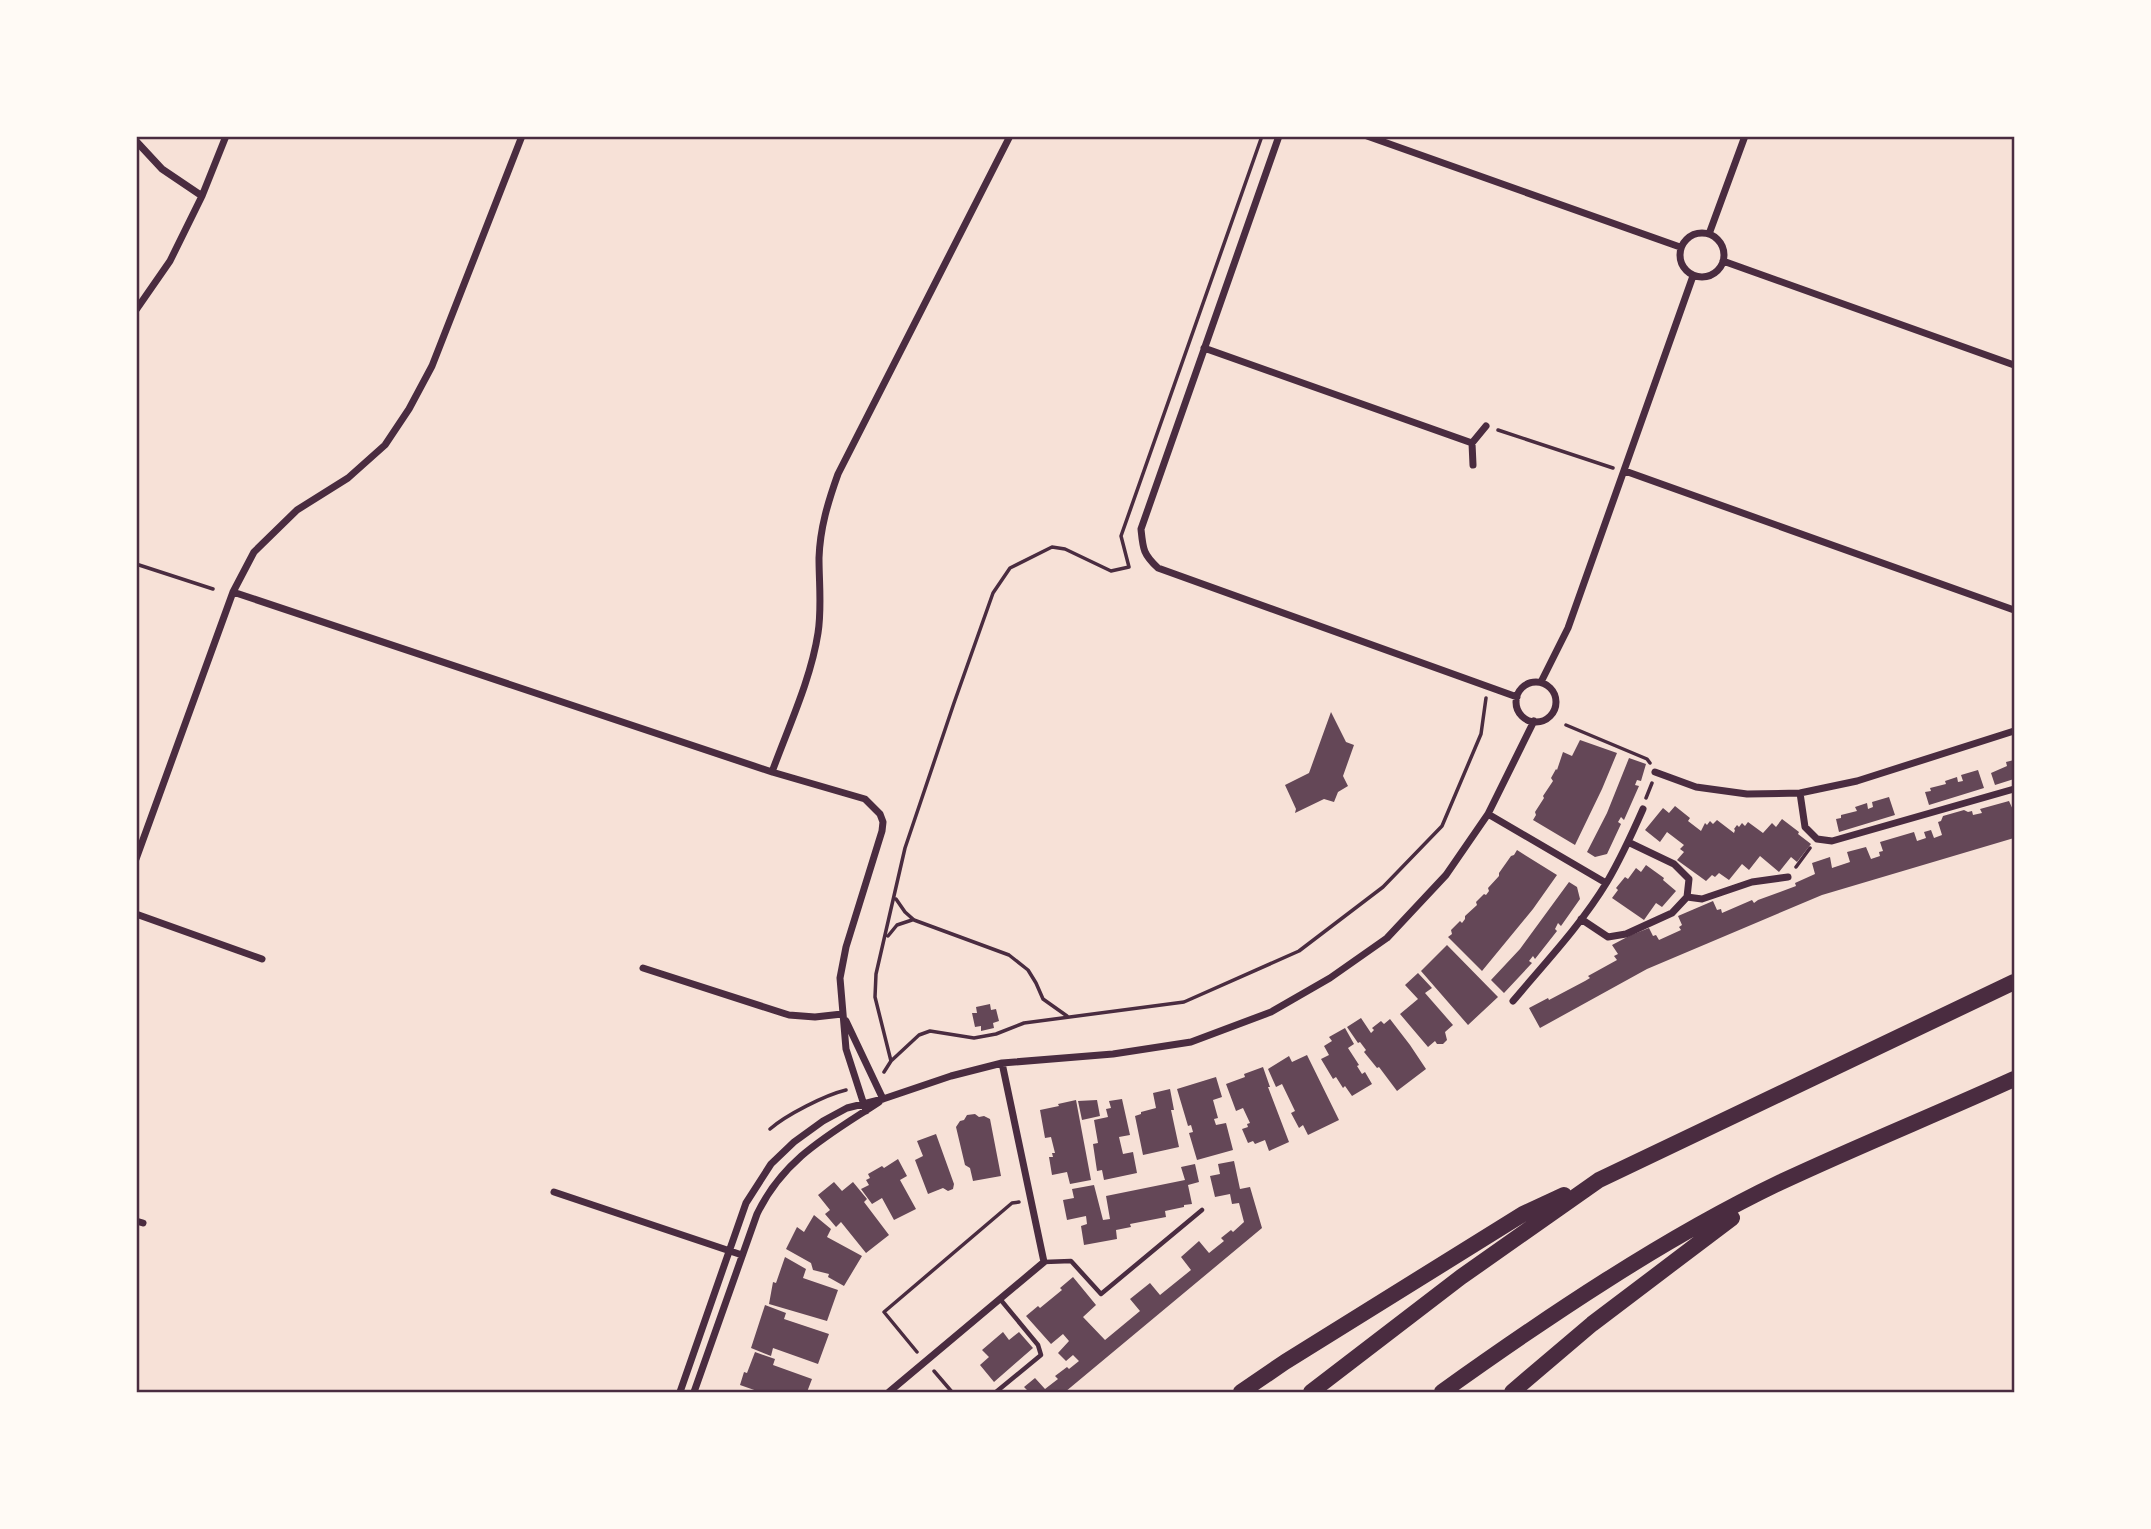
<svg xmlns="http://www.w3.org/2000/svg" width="2151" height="1529" viewBox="0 0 2151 1529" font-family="Commissioner,sans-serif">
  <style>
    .building { fill: #644757 }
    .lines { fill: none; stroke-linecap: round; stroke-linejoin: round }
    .path { stroke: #4a2c40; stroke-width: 3.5 }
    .service { stroke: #4a2c40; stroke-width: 4.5 }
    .minor { stroke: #4a2c40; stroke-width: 7 }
    .motorway { stroke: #4a2c40; stroke-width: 16 }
    .neatline { fill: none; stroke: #4a2c40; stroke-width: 2.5 }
  </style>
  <rect width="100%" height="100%" fill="#f7e1d7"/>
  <path class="building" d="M1331,712L1346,742L1354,745L1343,776L1348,786L1338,792L1334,802L1324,799L1295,813L1296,809L1285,785L1309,773Z
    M1580,740L1617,753L1602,789L1575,845L1533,820L1536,815L1535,812L1544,798L1543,796L1553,781L1551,778L1556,769L1557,770L1563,752L1572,756Z
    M1629,758L1646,764L1641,781L1637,780L1635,785L1639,786L1624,820L1621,817L1618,822L1621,824L1607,854L1595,857L1587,852L1607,813Z
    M2014,760V779L1995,785L1991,773L2007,766L2006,762Z
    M1978,770L1984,788L1929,805L1925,792L1931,791L1930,788L1946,784L1945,781L1957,777L1958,782L1963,781L1961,775Z
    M1889,797L1895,815L1839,832L1836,819L1841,818V815L1857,811L1855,807L1867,803L1868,809L1873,807L1872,802Z
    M2009,801L2014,812V838L1822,895L1647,969L1540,1028L1529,1008L1548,998L1549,1000L1585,981L1590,978L1588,976L1617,960L1614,956L1618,954L1612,945L1631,935L1649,928L1653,936L1656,935L1659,940L1681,930L1679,927L1682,925L1678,916L1713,901L1717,910L1721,909L1722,913L1752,900L1754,903L1758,900L1796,886L1795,883L1815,874L1812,863L1830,857L1832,868L1850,862L1847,852L1866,847L1871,859L1880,856L1879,852L1883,851L1880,842L1914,832L1917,841L1926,838L1924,832L1931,830L1934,838L1942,835L1938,822L1941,821L1943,816L1964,810L1968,812L1972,811L1973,815L1982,813L1980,809Z
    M1675,806L1690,818L1688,821L1701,831L1705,823L1707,825L1710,821L1713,824L1717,820L1734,833L1735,830L1734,829L1737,825L1739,827L1742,823L1745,826L1748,822L1763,833L1772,823L1776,827L1782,819L1799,832L1798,834L1811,844L1797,862L1791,857L1779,872L1760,856L1749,870L1742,864L1729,880L1719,873L1715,877L1712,875L1706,881L1677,860L1684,852L1680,849L1684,845L1667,832L1660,842L1645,830L1663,808L1669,813Z
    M1517,850L1557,875L1533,909L1482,971L1448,937L1452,934L1451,930L1460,921L1462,923L1465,919V916L1477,905L1476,902L1484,894L1486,895L1489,891L1488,888L1499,876V873L1511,856L1514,855Z
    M1646,865L1664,878L1663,880L1676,891L1662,907L1656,903L1644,920L1612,898L1618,890L1616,888L1625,877L1628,879L1636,868L1641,872Z
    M1569,882L1577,887L1580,899L1561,926L1558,923L1555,929L1557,931L1535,959L1533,956L1529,961L1532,963L1504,993L1491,980L1520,949Z
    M1447,945L1498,997L1468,1025L1421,971Z
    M1418,973L1432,988L1425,993L1453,1025L1445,1032L1447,1040L1443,1044H1437L1435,1041L1428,1047L1400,1014L1418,999L1405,985Z
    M990,1004L991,1010L996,1009L999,1021L993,1023L994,1028L981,1031V1026L975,1027L972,1013H977L976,1007Z
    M1361,1018L1371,1033L1374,1030L1372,1028L1381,1021L1384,1024L1390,1019L1410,1045L1426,1069L1397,1091L1379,1067L1377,1068L1364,1052L1366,1050L1360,1042L1358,1043L1347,1027Z
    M1345,1028L1354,1044L1348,1048L1359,1065L1357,1066L1362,1074L1365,1072L1372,1084L1352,1096L1345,1086L1343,1088L1336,1077L1333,1079L1321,1059L1329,1055L1324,1046L1332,1041L1329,1037Z
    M1307,1055L1339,1120L1308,1135L1303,1125L1299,1128L1291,1113L1295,1111L1282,1084L1276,1087L1268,1069L1289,1056L1292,1062Z
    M1263,1067L1270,1087H1268L1289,1142L1269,1151L1265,1140L1255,1144L1253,1141L1248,1143L1242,1129L1248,1127L1247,1124L1250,1123L1243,1108L1236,1111L1226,1084L1245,1077L1244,1074Z
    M1216,1077L1222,1097L1213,1100L1218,1118L1214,1119L1216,1125L1226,1123L1233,1150L1197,1160L1189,1133L1193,1132L1191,1125L1188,1126L1177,1089Z
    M1170,1089L1174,1110H1171L1179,1147L1143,1155L1135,1116L1141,1114V1112L1156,1108L1153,1093Z
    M1122,1099L1130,1135L1119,1137L1123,1154L1133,1152L1137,1173L1104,1180L1102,1170L1097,1171L1093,1144L1098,1143L1094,1120L1108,1117L1106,1109L1111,1108L1109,1101Z
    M1076,1100L1091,1180L1070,1184L1067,1172L1052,1175L1049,1157H1053L1052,1153H1055L1051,1137L1045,1138L1040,1110L1059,1106L1058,1104Z
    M1097,1100L1100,1116L1082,1120L1078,1101Z
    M975,1114L979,1117L984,1116L990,1119L1001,1176L973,1181L970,1168L965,1165L956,1127L960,1121L964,1120L967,1115Z
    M936,1134L954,1184L953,1189L948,1191L943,1188L928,1194L915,1160L923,1156L917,1141Z
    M898,1159L907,1176L900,1180L916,1209L894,1220L882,1198L872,1204L861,1189L869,1185L866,1180L870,1178L868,1174L882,1166L884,1168Z
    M1234,1161L1240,1189L1250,1187L1262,1228L1065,1392H1029L1024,1387L1035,1378L1045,1389L1058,1379L1055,1376L1067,1367L1069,1369L1079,1361L1073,1355L1066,1361L1058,1353L1069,1341L1063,1334L1051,1344L1026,1316L1038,1306L1040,1308L1062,1290L1060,1288L1073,1277L1096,1305L1083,1317L1105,1340L1140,1311L1130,1299L1150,1283L1160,1295L1191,1270L1181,1257L1199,1241L1209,1253L1224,1241L1221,1238L1231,1230L1233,1232L1244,1222L1239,1203L1232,1204L1230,1194L1215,1197L1210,1176L1220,1174L1218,1164Z
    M1195,1164L1199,1182L1188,1185L1192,1204L1184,1205V1207L1165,1211L1166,1217L1130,1224L1131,1227L1116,1230L1117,1239L1084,1245L1081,1226L1087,1224L1086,1216L1067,1220L1063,1200L1074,1198L1072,1189L1094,1185L1103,1220L1110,1219L1106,1196L1185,1180L1181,1167Z
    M834,1182L842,1191L853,1182L867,1199L864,1202L889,1235L866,1253L841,1222L836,1227L825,1214L830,1210L818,1195Z
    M814,1215L831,1229L827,1237L862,1256L844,1286L828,1277L829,1274L813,1270L811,1263L786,1249L797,1227L804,1232Z
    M785,1257L806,1269L803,1278L838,1290L827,1321L769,1304L773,1282L776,1283Z
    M765,1305L786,1313L784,1319L829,1334L818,1364L773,1348L771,1356L751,1348Z
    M1003,1332L1009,1340L1019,1332L1033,1348L994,1382L980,1365L989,1357L982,1350Z
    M755,1352L775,1359L773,1365L812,1379L807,1392H760L740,1385L744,1372L747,1373Z"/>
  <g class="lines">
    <path class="path" d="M1498,430L1613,468
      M136,564L213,589
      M1566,725L1647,759L1650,763
      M1646,798L1652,783
      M1796,867L1810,848
      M896,899L905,912L914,920L1009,955L1028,970L1036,983L1043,999L1067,1016
      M888,936L897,925L912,920
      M891,1061L919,1035L930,1031L974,1038L996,1034L1024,1023L1184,1002L1299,951L1383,887L1442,826L1481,734L1486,698
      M884,1072L891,1061L875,997L876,974L905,848L954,703L993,593L1010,568L1052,547L1065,549L1111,571L1129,567L1121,536L1262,136
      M770,1129C786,1115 825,1095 846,1090
      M917,1352L884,1312L1012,1203L1019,1202
      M934,1371L952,1392"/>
    <path class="service" d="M1044,1262L1071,1261L1101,1294L1202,1210
      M996,1392L1041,1355L1038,1345L1000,1299"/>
    <path class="minor" d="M1279,136L1141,529C1143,549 1143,554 1158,568L1517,697
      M1367,136L1680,247
      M136,141L162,169L202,196
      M1680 255a22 22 0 1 1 44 0a22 22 0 1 1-44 0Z
      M1709,234L1745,136
      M1723,261L2014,365
      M136,310L170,261L202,196L226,136
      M1204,348L1472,443L1486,426
      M1472,443L1473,465
      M1625,471L2014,610
      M233,592L772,772L865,799L880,814L883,822L882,831L846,947L840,978L846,1049L866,1111
      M1541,682L1568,628L1693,276
      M1516 702a20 20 0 1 1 40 0a20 20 0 1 1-40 0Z
      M772,772C788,728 811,679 818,633C822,608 819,583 819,558C820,528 828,502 838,474L1010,136
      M1655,772L1696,787L1747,794L1800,793L1857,781L2014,731
      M1800,793L1805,827L1817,839L1832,841L2014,789
      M1488,814L1606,883
      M1628,842L1674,864L1689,879L1687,897
      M136,859L233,592L254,552L297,510L348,478L385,445L409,409L432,366L522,136
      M136,914L262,959
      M1581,919L1608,937L1626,934L1672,913L1687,897L1702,899L1752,882L1788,877
      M643,968L789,1015L815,1017L842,1014
      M1513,1001C1545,963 1581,925 1607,882C1621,858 1632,834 1643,809
      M846,1021L883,1099
      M554,1192L742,1255
      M136,1221L143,1223
      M680,1392L746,1203L771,1164L794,1142L823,1121L847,1108L883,1099L951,1076L1002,1063L1113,1054L1191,1042L1271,1012L1330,978L1387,938L1446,875L1488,814L1534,721
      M694,1392L757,1214C784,1158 829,1135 879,1102
      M889,1392L1044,1262L1002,1063"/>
    <path class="motorway" d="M1241,1392L1285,1362L1523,1214L1564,1195
      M1311,1392L1461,1277L1599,1180L2014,982
      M1442,1392C1547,1317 1664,1238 1781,1182C1858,1146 1937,1114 2014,1079
      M1512,1392L1592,1324L1732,1218"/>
  </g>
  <rect width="2151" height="1529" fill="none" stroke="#fffaf5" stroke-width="276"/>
  <rect x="138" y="138" width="1875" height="1253" class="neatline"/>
</svg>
